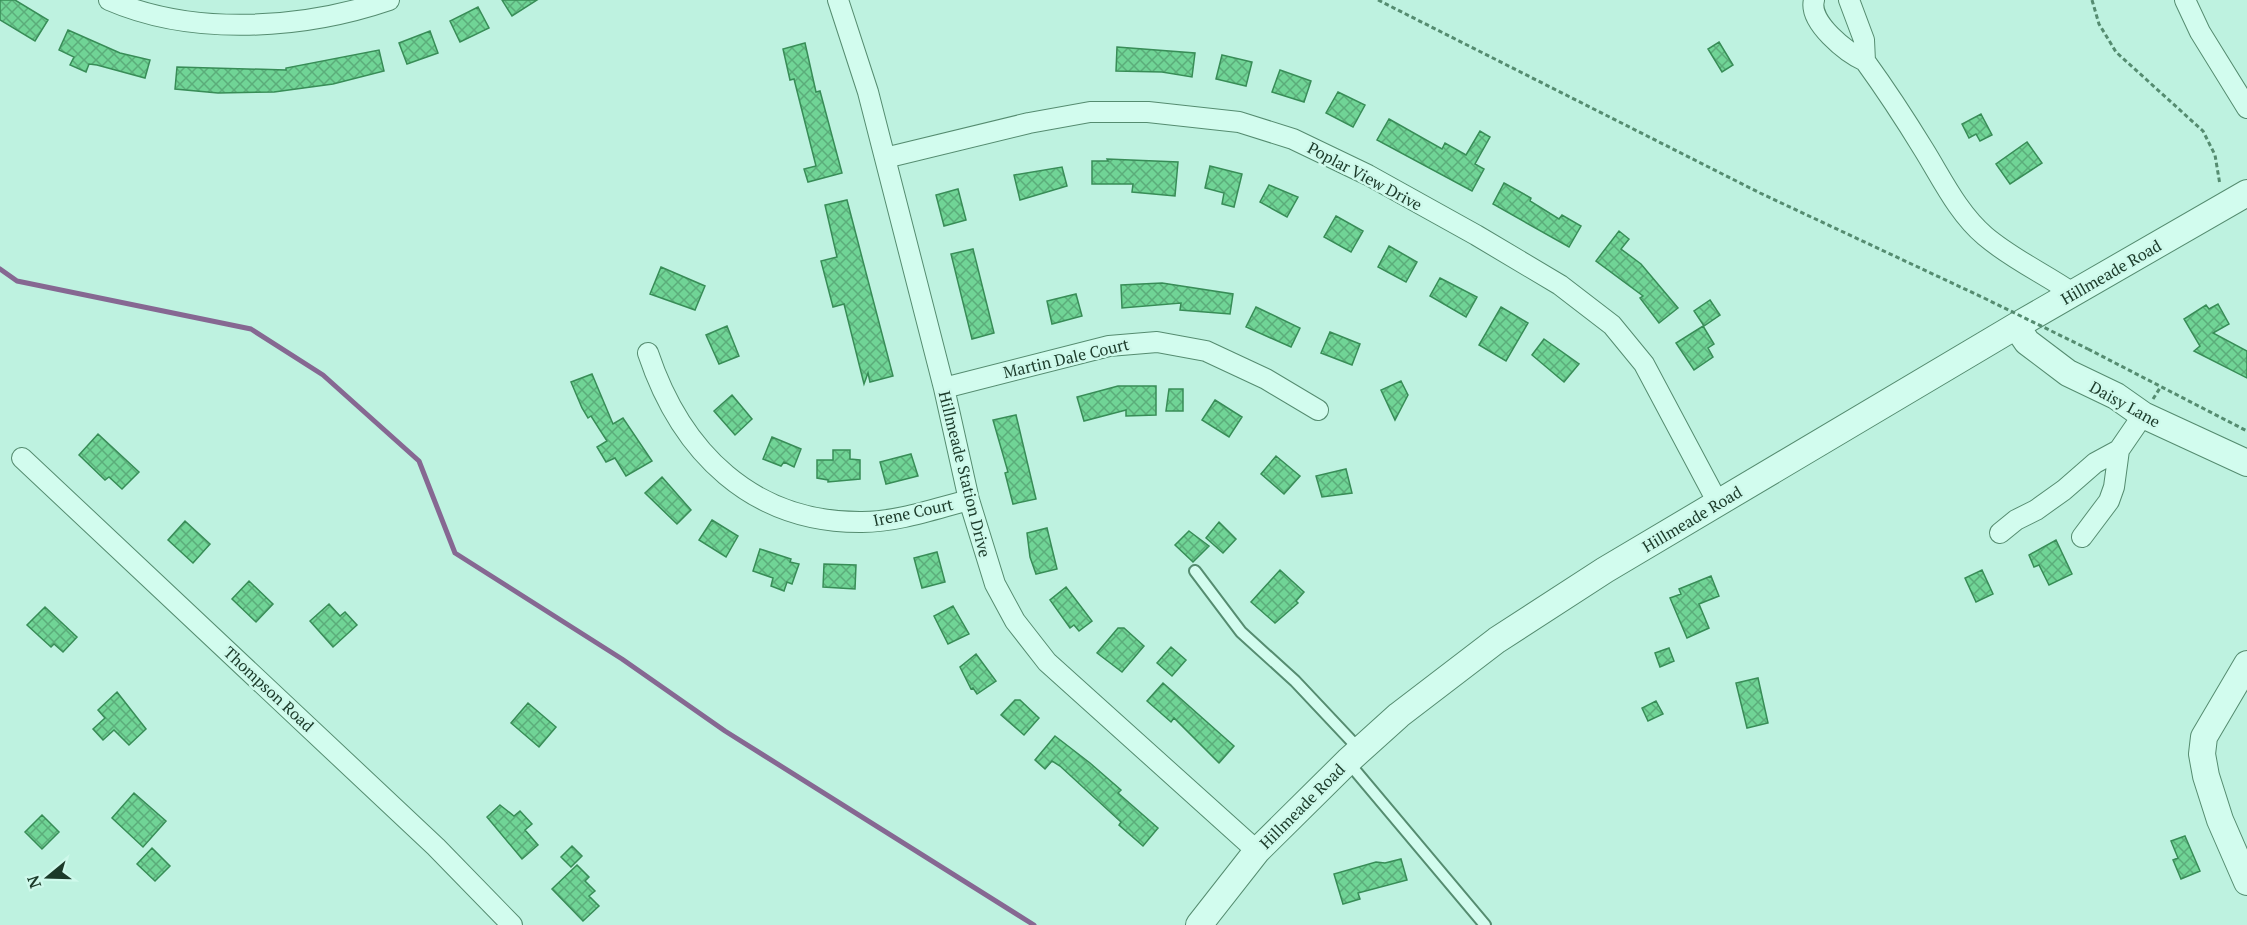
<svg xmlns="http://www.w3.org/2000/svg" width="2247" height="925" viewBox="0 0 2247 925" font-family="'PT Serif',serif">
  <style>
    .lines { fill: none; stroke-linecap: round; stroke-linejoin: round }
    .stream { stroke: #866892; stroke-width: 5 }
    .building { fill: url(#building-cross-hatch); stroke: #388d57; stroke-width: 1.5 }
    .service-casing { stroke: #558c70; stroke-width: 14 }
    .minor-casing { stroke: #558c70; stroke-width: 22 }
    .tertiary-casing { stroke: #558c70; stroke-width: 28 }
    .path { stroke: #558c70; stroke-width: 3; stroke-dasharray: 4.5 3; stroke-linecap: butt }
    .service { stroke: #d2fcee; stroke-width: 10 }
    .minor { stroke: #d2fcee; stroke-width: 20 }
    .tertiary { stroke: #d2fcee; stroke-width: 26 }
    .path-bridge { stroke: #558c70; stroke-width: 3; stroke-dasharray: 4.5 3; stroke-linecap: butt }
    .labels { text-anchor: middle; stroke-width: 5; stroke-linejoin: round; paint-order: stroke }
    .street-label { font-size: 16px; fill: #1b3a29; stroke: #cef9eb }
  </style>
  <defs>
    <pattern id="building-cross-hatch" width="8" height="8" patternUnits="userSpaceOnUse" patternTransform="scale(1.5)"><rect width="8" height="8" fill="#70d496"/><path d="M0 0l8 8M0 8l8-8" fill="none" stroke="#5bad7a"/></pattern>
  </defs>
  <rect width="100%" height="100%" fill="#bef2e0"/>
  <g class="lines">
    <path class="stream" d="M0,269L17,281L251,329L323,375L419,461L455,553L622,659L725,731L1034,925"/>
  </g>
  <path class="building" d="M0,0H15L48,20L35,41L0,20Z
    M502,0H537L512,16Z
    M478,7L489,28L460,42L450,21Z
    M68,30L120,53L150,60L145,78L97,65L89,64L86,72L70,65L74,57L59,50Z
    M430,31L438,53L407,64L399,43Z
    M1719,42L1733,65L1722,72L1708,49Z
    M805,43L816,92L820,91L842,173L808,182L804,169L816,166L794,79L790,80L783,49Z
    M1117,47L1195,53L1192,77L1162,72L1116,71Z
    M379,50L384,71L333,84L274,92L218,93L175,89L177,67L286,70V68Z
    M1222,55L1252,62L1246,86L1216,79Z
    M1280,70L1311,81L1304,102L1272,92Z
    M1338,92L1365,105L1353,127L1326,113Z
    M1981,114L1992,135L1980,141L1976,134L1969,138L1962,124Z
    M1389,119L1442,149L1445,143L1466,155L1480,131L1490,137L1475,164L1484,169L1472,191L1377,140Z
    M2027,142L2042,163L2010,184L1996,164Z
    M1107,159L1178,162L1175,196L1132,192L1133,184H1092V161H1108Z
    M1210,166L1242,174L1234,207L1222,204L1224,193L1205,188Z
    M1062,167L1067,186L1020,200L1014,175Z
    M1504,183L1531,198L1530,201L1559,219L1562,215L1581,226L1569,247L1493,204Z
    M1269,185L1298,197L1287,217L1260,202Z
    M958,189L966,220L944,226L936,195Z
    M847,200L893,376L870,382L868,373L864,384L844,304L833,307L821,261L837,257L825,205Z
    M1336,216L1363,231L1351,252L1324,237Z
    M1619,231L1629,239L1621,249L1641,264L1678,308L1659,323L1640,298L1643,296L1596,261Z
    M1389,246L1417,262L1406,282L1378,267Z
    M973,249L994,333L972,339L951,254Z
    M661,267L705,286L695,310L650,294Z
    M1440,278L1477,297L1466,317L1430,296Z
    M1162,283L1233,294L1230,314L1180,310L1181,303L1122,308L1121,285Z
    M1076,294L1082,316L1052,324L1047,301Z
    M1710,300L1720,315L1704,326L1694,311Z
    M2218,304L2229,324L2213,333L2247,351V378L2194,351L2200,346L2184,319L2206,305L2209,309Z
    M1256,307L1300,328L1291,347L1246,327Z
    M1501,307L1528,323L1506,361L1479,345Z
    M727,326L739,356L719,364L706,335Z
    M1703,326L1714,344L1708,348L1713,357L1694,370L1676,343Z
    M1330,332L1360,344L1352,365L1321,353Z
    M1544,339L1579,364L1564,382L1532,355Z
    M592,374L613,424L623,418L652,461L626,476L615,458L606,462L597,447L607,441L591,416L588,418L582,408L571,382Z
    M1401,381L1408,395L1395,420L1381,390Z
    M1118,386H1156V415L1126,416V410L1084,421L1077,397Z
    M1169,389H1183V411H1166Z
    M732,395L752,419L735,435L714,411Z
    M1215,400L1242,417L1229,437L1202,420Z
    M1016,415L1036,499L1013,504L1005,473L1008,472L993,420Z
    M98,434L139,472L122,489L109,477L105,480L79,455Z
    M772,437L801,449L794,467L784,462L781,466L763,459Z
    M833,450H850V459L860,460V479L828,482V480L817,478V460H833Z
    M911,454L918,476L886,484L880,462Z
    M1276,456L1300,476L1284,494L1261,474Z
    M1346,469L1352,493L1322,497L1316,476Z
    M662,477L691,510L677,524L645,493Z
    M712,520L738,536L726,557L699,540Z
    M185,521L210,544L193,563L168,540Z
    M1219,522L1236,539L1223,553L1206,538Z
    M1047,528L1057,569L1036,574L1030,557L1027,533Z
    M1189,531L1209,546L1193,562L1175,545Z
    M2056,540L2072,574L2049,585L2039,565L2034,567L2029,555Z
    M760,549L791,559L790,562L799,564L792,584L787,582L784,591L771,586L773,578L753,571Z
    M937,552L945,582L922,588L914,558Z
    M824,564L856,565L855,589L823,587Z
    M1280,570L1304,592L1296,601L1298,603L1275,623L1251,602Z
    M1982,570L1993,594L1976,602L1965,578Z
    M1711,576L1719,596L1699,604L1709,628L1687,638L1670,598L1681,594L1679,589Z
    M249,581L273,604L256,622L232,599Z
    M1066,587L1092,621L1079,631L1074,625L1070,628L1050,600Z
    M329,604L340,616L345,612L357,625L333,647L310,621Z
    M953,606L969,634L948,644L934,616Z
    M45,607L77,637L63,652L54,644L51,647L27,625Z
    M1118,628H1124L1144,646L1122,672L1097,653Z
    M1171,647L1186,660L1172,676L1157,663Z
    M1669,648L1674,661L1660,667L1655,653Z
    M976,654L996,681L977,694L973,688L971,689L960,667Z
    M1758,678L1768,723L1747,728L1736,683Z
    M1163,683L1234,746L1219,763L1174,718L1171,722L1147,701Z
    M117,692L146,729L129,745L114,730L103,740L93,729L105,718L98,710Z
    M1015,700H1020L1039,718L1024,735L1001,715Z
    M1656,701L1663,714L1648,721L1642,708Z
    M528,703L556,727L539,747L511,723Z
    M1055,736L1090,763L1121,790L1118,793L1158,828L1143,846L1119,825L1121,822L1060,766L1052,761L1045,769L1035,760Z
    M134,793L166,821L143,847L112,818Z
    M500,805L514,816L520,811L532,824L525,830L538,845L522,859L487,817Z
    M42,815L59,832L42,849L25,832Z
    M2185,836L2200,871L2181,879L2173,860L2178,858L2171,841Z
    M572,846L582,856L571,867L561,857Z
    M152,848L170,866L155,881L137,864Z
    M1401,859L1407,880L1358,893L1360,899L1343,904L1334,874L1376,862L1385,863Z
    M577,865L589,877L585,881L595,891L589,896L599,906L583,921L552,889Z"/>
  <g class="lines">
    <g class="service-casing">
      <path id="service" d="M1195,571L1241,632L1295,681L1360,750
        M1348,762L1485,925"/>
    </g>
    <g class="minor-casing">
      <path id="minor" d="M109,0C194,37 304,29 389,0
        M838,0L868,92L944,388L969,500L995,584L1015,621L1047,662L1257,851
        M1814,0C1808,22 1847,53 1865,61L1864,40L1849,0
        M2185,0L2200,32L2247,108
        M1865,61C1886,90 1905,119 1924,150C1942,179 1958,213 1985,236C2012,259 2045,274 2074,294
        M885,158L1029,123L1090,112H1148L1239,122L1293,139L1368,175L1476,235L1560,285L1612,325L1644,364L1718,503
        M648,353C681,452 752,523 862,522C898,522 934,509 969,500
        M944,388L1109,346L1157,342L1206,351L1266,379L1318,410
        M22,458L436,847L512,925
        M2000,533L2016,520L2036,510L2064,490L2095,463L2119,450L2143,415
        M2082,537L2109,501L2114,487L2119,450"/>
    </g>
    <g class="tertiary-casing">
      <path id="tertiary" d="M2016,326L2027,342L2068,373L2116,396L2143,415L2247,463
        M2247,664L2204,737L2202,754L2206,776L2220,820L2247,882
        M1199,925L1257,851L1348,761L1399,715L1497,640L1605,570L2016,326L2247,193"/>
    </g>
    <path class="path" d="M1378,0L1760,193L1984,298
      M2092,0L2099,24L2116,52L2203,131L2215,155L2220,185
      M2088,349L2247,431
      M2153,399L2160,388"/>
    <use href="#service" class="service"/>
    <use href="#minor" class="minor"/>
    <use href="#tertiary" class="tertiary"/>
    <path class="path-bridge" d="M1984,298L2088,349"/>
  </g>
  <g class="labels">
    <g class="street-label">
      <text transform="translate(1365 176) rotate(28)" y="6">Poplar View Drive</text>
      <text transform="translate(2111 272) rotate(-30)" y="6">Hillmeade Road</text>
      <text transform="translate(1066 358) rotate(-13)" y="6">Martin Dale Court</text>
      <text transform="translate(2125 404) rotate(29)" y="6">Daisy Lane</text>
      <text transform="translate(965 474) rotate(76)" y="6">Hillmeade Station Drive</text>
      <text transform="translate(913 512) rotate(-12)" y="6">Irene Court</text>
      <text transform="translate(1692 519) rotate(-31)" y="6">Hillmeade Road</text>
      <text transform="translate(269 689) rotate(43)" y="6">Thompson Road</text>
      <text transform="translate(1302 806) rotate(-45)" y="6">Hillmeade Road</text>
    </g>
  </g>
  <g transform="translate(48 877) rotate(251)" stroke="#cef9eb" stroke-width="4.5" paint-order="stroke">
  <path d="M0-4.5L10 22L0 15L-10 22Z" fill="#1b3a29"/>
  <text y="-9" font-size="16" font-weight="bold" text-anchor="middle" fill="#1b3a29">N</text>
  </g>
</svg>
